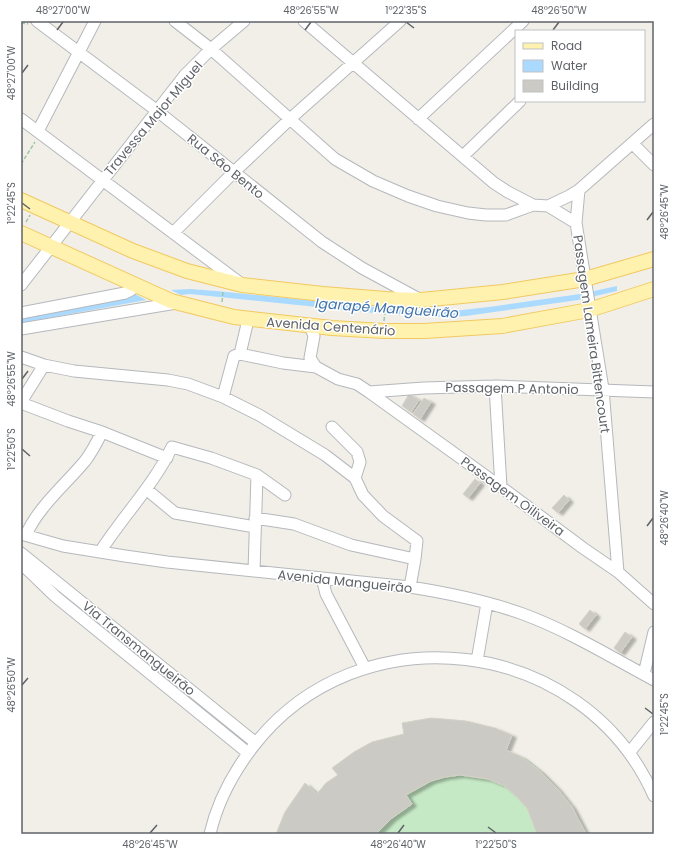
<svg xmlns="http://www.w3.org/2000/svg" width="675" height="855" viewBox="0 0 675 855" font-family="Poppins,sans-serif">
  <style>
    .pitch { fill: #c5e8c5 }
    .water { fill: #aadaff }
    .building { fill: #cccac5; stroke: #d6d1c6; filter: url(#shadow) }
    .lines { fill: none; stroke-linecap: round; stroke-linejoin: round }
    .minor-casing { stroke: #b5b8bc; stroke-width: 13 }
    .major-casing { stroke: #f2c960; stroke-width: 16 }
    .path { stroke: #9cc7a9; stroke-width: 1.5; stroke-dasharray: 4 2; stroke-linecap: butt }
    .minor { stroke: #fff; stroke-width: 11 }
    .major { stroke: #fff2af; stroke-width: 14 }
    .ticks { fill: none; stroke: #5f6368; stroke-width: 1.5 }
    .labels { text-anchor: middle; stroke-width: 3; stroke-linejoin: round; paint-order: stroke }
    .street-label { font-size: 13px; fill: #5f6368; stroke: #fff }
    .water-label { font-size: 14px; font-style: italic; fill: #4174aa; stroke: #fff }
    .neatline { fill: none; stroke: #5f6368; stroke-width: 1.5 }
    .ticks-label { font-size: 10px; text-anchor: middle; fill: #5f6368 }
  </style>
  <defs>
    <filter id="shadow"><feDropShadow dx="4.5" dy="2.5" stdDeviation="1" flood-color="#0004"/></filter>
  </defs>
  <rect width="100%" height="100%" fill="#f1efe8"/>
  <path class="pitch" d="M431,718C447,719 464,719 480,725C489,728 497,744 506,750C511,753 517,754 523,757C549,774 575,805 586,834H276L285,812L305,783L317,793L326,783L338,775L332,768C357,750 373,740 404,734L402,723Z"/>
  <path class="water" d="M617,286V291L578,300L466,316L445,317L375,313L190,294L181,295L171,290L190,289L216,291L435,313L489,307L580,294Z
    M135,294L146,300L21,323V316Z"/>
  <path class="building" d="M409,394L419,400L411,412L402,406Z
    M424,398L431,402L420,419L413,414Z
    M475,479L480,483L468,498L463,494Z
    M564,495L569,500L558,513L552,508Z
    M590,610L596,615L585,629L579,624Z
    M625,632L632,637L620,653L614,648Z
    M431,718L466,721L495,728L512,735L506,750L522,757L541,772L557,788L572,807L586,834H537L527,808L517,797L503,785L488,779L460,775L445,777L431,781L406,795L412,804L392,818L376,834H276L285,812L305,783L317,794L326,783L338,775L332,768L354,752L372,742L404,734L402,723Z"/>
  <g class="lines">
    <g class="minor-casing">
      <path id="minor" d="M37,21L156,110L322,242L362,268L421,300
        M175,21L211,49L335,159L373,181L408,196L437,206L468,213L486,215H506L533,205
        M304,21L494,183L508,192L533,205L548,206L576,223
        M21,119L240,283
        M418,119L523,21
        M38,131L95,21
        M632,143L654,165
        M463,156L520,101
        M579,190L576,223L603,389L618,572
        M548,206L569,196L579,190L654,124
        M173,233L234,172L290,119L400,21
        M21,285L185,75L211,49L244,21
        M21,313L125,293L131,290L136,286
        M310,326L314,336L310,358L316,367L338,379L357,384L369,392L501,487L583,548L618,572L654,604
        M21,329L176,303
        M240,354L283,363L316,367
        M21,357L44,365L74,371L168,380L188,384L223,397L259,415L325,455L355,478L363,495L383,516L417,541L415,559L410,587
        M495,386L501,487
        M369,392L424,388L495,386L654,392
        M223,397L234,356L240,354L248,320
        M21,402L44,365
        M21,403L68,421L102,432L167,458
        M332,427L357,452L360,462L355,478
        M146,489L175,513L255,527
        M255,518L294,524L351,545L415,559
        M21,534L63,546L125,556L167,562L410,587C448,593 487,601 523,614C569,631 611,657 654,680
        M26,535C38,507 66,484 85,461C92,452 97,442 102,432
        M100,552C123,516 153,486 172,447L211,458L257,475L285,495
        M21,553L256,743
        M21,564C33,574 44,586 56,597L248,753
        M254,571L257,475
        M322,578L326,594L365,668
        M477,661L487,603
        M644,674L654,632
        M629,753L654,722
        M210,834C217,803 233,773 252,748C358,608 583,636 654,796"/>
    </g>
    <g class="major-casing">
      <path id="major" d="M21,200L133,251L187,271L242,285L323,294L386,299L421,300L503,292L585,279L654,259
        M21,233L171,301L234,317L332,328L384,331H424L502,326L589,310L654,289"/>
    </g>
    <path class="path" d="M21,23L28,24
      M21,164L35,142
      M26,222L30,215
      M222,302L223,292
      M384,321L385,311"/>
    <use href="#minor" class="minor"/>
    <use href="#major" class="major"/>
  </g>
  <path class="ticks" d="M406,22L414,28M57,30L63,22M305,30L311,22M553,30L559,22M22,73L28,65M22,203L30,209M647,220L653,212M22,379L28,371M22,449L30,456M647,526L653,518M22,685L28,678M645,708L653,714M488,827L496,833M150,833L157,825M398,833L404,825"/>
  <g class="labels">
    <g class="street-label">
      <text transform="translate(153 118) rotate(-50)" y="5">Travessa Major Miguel</text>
      <text transform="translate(226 166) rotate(39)" y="5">Rua São Bento</text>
      <text transform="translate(331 326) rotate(4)" y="5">Avenida Centenário</text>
      <text transform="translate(592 334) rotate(82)" y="5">Passagem Lameira Bittencourt</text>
      <text transform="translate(512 388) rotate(1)" y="5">Passagem P Antonio</text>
      <text transform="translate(513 496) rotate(36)" y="5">Passagem Oiliveira</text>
      <text transform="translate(345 581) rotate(6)" y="5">Avenida Mangueirão</text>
      <text transform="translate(139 648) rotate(39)" y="5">Via Transmangueirão</text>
    </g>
    <g class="water-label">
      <text transform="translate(387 308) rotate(4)" y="5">Igarapé Mangueirão</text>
    </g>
  </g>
  <rect width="675" height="855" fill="none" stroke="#ffffff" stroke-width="44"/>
  <rect x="515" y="30" width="130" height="72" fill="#ffffff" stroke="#bfc1c3"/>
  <rect x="523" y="43" width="20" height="6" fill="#fff2af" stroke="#bfc1c3"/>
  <text x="551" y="50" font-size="12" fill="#5f6368">Road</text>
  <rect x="523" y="60" width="20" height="12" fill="#aadaff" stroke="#bfc1c3"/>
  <text x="551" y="70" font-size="12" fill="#5f6368">Water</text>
  <rect x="523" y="80" width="20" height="12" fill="#cccac5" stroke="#bfc1c3"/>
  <text x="551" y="90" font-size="12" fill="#5f6368">Building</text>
  <rect x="22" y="22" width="631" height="811" class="neatline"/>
  <g class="ticks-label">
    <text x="63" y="14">48°27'00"W</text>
    <text x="311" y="14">48°26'55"W</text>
    <text x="406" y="14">1°22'35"S</text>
    <text x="559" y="14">48°26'50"W</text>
    <text transform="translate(11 73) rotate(-90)" y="4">48°27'00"W</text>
    <text transform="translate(11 203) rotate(-90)" y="4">1°22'45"S</text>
    <text transform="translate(664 212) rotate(-90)" y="4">48°26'45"W</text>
    <text transform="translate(11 379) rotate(-90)" y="4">48°26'55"W</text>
    <text transform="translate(11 449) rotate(-90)" y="4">1°22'50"S</text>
    <text transform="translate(664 518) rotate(-90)" y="4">48°26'40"W</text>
    <text transform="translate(11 685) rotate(-90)" y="4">48°26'50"W</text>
    <text transform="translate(664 714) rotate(-90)" y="4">1°22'45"S</text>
    <text x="150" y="848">48°26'45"W</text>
    <text x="398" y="848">48°26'40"W</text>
    <text x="496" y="848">1°22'50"S</text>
  </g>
</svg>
